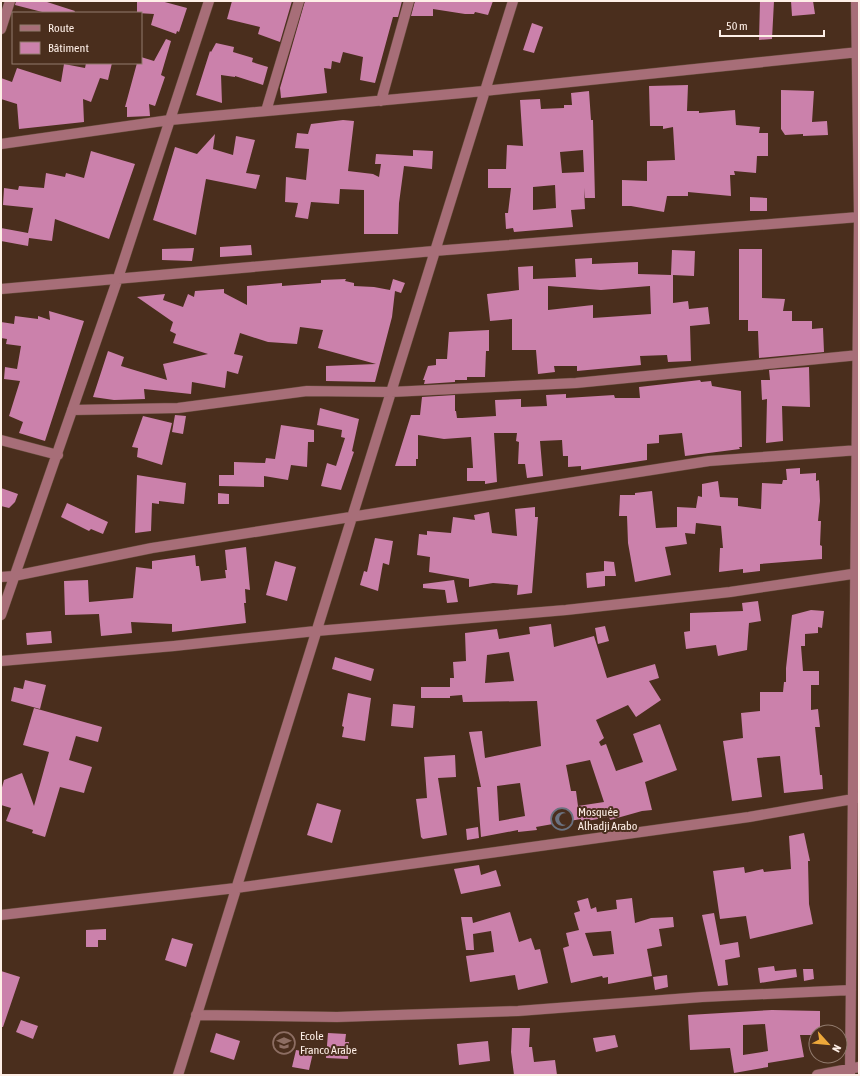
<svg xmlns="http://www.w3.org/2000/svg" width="860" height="1076" viewBox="0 0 860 1076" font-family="'Asap Condensed',sans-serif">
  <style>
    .building { fill: #cb81ab; fill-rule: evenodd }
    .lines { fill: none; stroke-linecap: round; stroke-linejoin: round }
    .minor-casing { stroke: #674d3d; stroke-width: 11 }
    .minor { stroke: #a76e78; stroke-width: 10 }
    .labels { text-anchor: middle; stroke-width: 4; stroke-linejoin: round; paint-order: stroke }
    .poi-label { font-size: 12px; fill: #feefe7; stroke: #4a2e1d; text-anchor: start }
  </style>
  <rect width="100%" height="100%" fill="#4a2e1d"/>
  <path class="building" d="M16,1H44L75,11L74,13H46L15,5Z
    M137,1H161L187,8L179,32L177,31L176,34L151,25L154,14L137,13Z
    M232,1H292L280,42L258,34L260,27L227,19Z
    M305,1H402L398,17H393L375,83L360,80L363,57L343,52L340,63L332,61L331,69L324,68L327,93L281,98L280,88Z
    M415,1H493L488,15L475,12L474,14H465L433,9V16H411Z
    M760,1H774L772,39L759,40Z
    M791,1H813L815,14L792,16Z
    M532,23L543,27L534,53L523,50Z
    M166,39L171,41L161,75L165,77L155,106L149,104L150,116L127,117V107H125L137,63H141V57L154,61Z
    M216,43L234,47L233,52L253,58L252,62L268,67L263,85L235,76V77L221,75L222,103L196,95L210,51L211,52Z
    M86,63H112L108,80L100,78L91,102L83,99L84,122L19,129L17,104L1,99V78L12,82L17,68L61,82L64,64L85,68Z
    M688,85L687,111H699V113L735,110L736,125L760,127L759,133H768V156H757L756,173L734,171L735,175H730L731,196L688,192V196H667L664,212L631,206H622V180L647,181V161L675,160L673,127L663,129V126H650L649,86Z
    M781,90L814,91L812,122L827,121L828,135L803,136V134L785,135L781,129Z
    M589,91L591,120H593L595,198H585L584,188L585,209L571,210L573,227L514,232L513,228L506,229L505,213H508L511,188H488V169H506L507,145L523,146L520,100L540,99L541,109L564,108V105H572L571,93ZM583,150L584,172L562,173L560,152ZM555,185L556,208L533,210V187Z
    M343,120L354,121L348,171L373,174L379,177L381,164H375L376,154L413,156V150L433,151L432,169L404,166L399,203L398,234H364V190L340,189L339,204L311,202L308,219L295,217L298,203L285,202L286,177L306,180L309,149L295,148L297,133L308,134L311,124Z
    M215,134L213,149L233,155L236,136L255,140L246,173L260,175L256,189L206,179L196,235L153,220L175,147L197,154Z
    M91,151L135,164L109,239L55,219L52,241L29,238L28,246L1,241V228L28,233L33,208L3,205L4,188L18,190L19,186L44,188L46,173L65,177L66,173L84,178Z
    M750,197L767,198V211H750Z
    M251,245L252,255L220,257V247Z
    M194,248L192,261L162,260V249Z
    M739,249H762V298L785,299L783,311H792V321H812V329L823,328L824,352L759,358L758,331H748V320H739Z
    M672,250L695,251L694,276L673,275V303L688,301L689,309L708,307L710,324L690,326L691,361L668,362L667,355L640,356L641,365L577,371V366H554L555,372L538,374L536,350H512V319L490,321L487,294L519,290L518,267L533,266V279L576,277L575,259L592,258V264L638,262V274L671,275ZM548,286L601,290L650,286L651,314L593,318V305L548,310Z
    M346,279L345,281L354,283V286L374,287L390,290L393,279L405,283L401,293L395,291L392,317L375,382L326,381V366L376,364L318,348L323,330L300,327L297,344L268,342L240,333L234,354L243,356L238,374L227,371L225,388L192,382L191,394L144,389L145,399L114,400L93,397L108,351L124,357L121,366L167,380L163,364L208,354L173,343L176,334L170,331L173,322L137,297L165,294L163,300L183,307L188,294L194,297L195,291L224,289V293L247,305V286L282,283V286L321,283V280Z
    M49,311L84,321L45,441L19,433L23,422L9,416L20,381L4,379L5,367L17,369L21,346L6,344L7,339L1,338V322L14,324L15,316L38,319V316L50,320Z
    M489,330V351H486L485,377H467V380H455V382L424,384L425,380H423L428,366L436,365V359H447L449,332Z
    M809,367L810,407L782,406L783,441L766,443L767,399L762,400L761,380H770L769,370Z
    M700,380L701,382L711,381L712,386L741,391L742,447H739L740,449L685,456L682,433L659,435V443L647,444V460L581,470V466L568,467V456H563L562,440L540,441L543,476L527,478L525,464H518L519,442L516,441L517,433H494L497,482L485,484V481H467V468H473L471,437L444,439L418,435V459H416V466H395L411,415H420L422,397L455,395V411H456L457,418H462L496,416L495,400L521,399V407L547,406L546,395L566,394V398L614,395L615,398H640L639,387Z
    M320,408L359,419L352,451L354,452L341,490L321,486L327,463L336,466L345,438L341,437L342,430L317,425Z
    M175,415L186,416L183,434L172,432Z
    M143,416L172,423L162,465L137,457L138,448L132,447Z
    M281,425L314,430V442H308L307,467L291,465L288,480L264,476V487L219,486V475H234V462L265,463L266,458L275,459Z
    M800,468V474L816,473V481L819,480L820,501L818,521H821L820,545L822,546V559L760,564V571L743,573V569L719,572L720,548H723L721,526L696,523L695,534L685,533L687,544L665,547L671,575L635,582L628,543L627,516H619L620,495H635V493L652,491L656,528L677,527V507L696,508L698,496L702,497V484L718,481L720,497L738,498V506L761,509L762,483L782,484L783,480H787L786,469Z
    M137,475L186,483L184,504L159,501V504L152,503L151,531L135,533Z
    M1,488L18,494L15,502L9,508L1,506Z
    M218,493L229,494V504H218Z
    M67,503L108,522L103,534L91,529L89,531L61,517Z
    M535,507V517H538L532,593L517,595L518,585L493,583L469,587V579L429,572L430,557L417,555L419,534L427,535V531L451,533L453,517L475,520L474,515L489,512L492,533L517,536L515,509Z
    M375,538L393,541L389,565L383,563L378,591L360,585L364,571L367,572Z
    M246,547L250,590L245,589L246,603H244L246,623L172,632V624L131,622L132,633L101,636L99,614L65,615L64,581L88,580L89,602L133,598L136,567L152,569V561L195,555L196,566H199L201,581L226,578L225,570H227L225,550Z
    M275,561L296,567L287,601L266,595Z
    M604,561L614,562L616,576H605V586L587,588L586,573L604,571Z
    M454,580L458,602L447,603L445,590L423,588V584Z
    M758,601L761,621L749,623L747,650L718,656L716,645L686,649L684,632L690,631V613L743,611L742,603Z
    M811,610L824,611L822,628L818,627V633L805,634V646H801L803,671H819V685H811V710L818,709L820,727H815L820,775H822L823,789L784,793L780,756L757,758L762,797L732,801L723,741L743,738L741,713L760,711V692H783L784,682H786V668L792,615Z
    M551,624L554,647L594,636L607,678L655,664L659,678L649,681L661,700L636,717L628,705L596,720L604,738L599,742L601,746L606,744L616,771L643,762L633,734L660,724L677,770L645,782L652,810L642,811L610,820L609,817L581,822V819L536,827L537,830L518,832V830L481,837L477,787H481L469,732L482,731L485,758L541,746L537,701L463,702L462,695L450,696V698H421V687H450V678H454L453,662L466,661L465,633L497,629L499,639L530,634L529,627ZM509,652L514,681L485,683L487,655ZM590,760L604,802L578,806L576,791H571L566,765ZM520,783L525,816L499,821L497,786Z
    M605,626L609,641L598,644L595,628Z
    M51,631L52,643L27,645L26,633Z
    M335,657L374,669L371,681L332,669Z
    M25,680L46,685L40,709L11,701L14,687L23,689Z
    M348,693L371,698L365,741L342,737L344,727L342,726Z
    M393,704L415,706L413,728L391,726Z
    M34,708L102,727L98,742L76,736L69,760L92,767L86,786L84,793L60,787L45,837L32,833L33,830L6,821L11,808L1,805V791L4,780L22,773L34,806L49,752L23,745Z
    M455,755L456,777L438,778L447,835L423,839L421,837L416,799L427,798L424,757Z
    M317,803L341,810L332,843L307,835Z
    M478,827L479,838L467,840L466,829Z
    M804,833L810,861H808L809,904L813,924L750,939L746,916L720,919L713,871L744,867L745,873L763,869L764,872L791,869L789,836Z
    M479,865L481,875L496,870L501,886L461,894L454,869Z
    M588,898L591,909L596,907L597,912L617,909L616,900L632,898L635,923L651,918L673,917L674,927L659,929L662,946L647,949L652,976L608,984V977L603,978L602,976L571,983L563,948L569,946L566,933L579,930L574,913L580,911L577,901ZM611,931L614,954L593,956L585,933Z
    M510,912L519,942L531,938L535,950L540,949L548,983L518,990L515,975L470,982L466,956L494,952L491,931L473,934L474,950H466L461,917H472L473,923Z
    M714,913L720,945L738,942L740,957L725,960L728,985L718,986L702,915Z
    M106,929V940H98V947H86V930Z
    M172,938L193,944L186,967L165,960Z
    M774,966L775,971L796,969L797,977L760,983L758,968Z
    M803,969H813L814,979L804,981Z
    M1,971L20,977L3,1027H1Z
    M667,975L668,987L655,990L653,977Z
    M772,1010L820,1011V1028H818L816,1035H800L804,1057L768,1063V1067L734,1073L730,1048L690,1050L688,1015ZM765,1024L768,1051L743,1055V1025Z
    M21,1020L38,1026L33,1039L16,1032Z
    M512,1028H530L529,1047H532L534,1062L555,1060L557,1075H514L511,1052Z
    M216,1033L240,1041L234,1060L210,1052Z
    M328,1033L346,1034L345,1042H349L348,1059L326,1058Z
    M615,1035L618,1047L596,1052L593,1038Z
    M488,1041L490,1061L459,1065L457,1044Z
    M296,1050L313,1053L309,1070L292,1067Z"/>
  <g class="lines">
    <g class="minor-casing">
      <path id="minor" d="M1,29L10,1
        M381,101L409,1
        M266,111L299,1
        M1,144L170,120L484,91L859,52
        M1,289L434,251L859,217
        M72,410L178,408L307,391L391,392L576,383L859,355
        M1,440L58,455
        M1,577L14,576L152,548L709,461L859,450
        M1,615L118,278L209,1
        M1,661L174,646L316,631L566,610L730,592L859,573
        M1,915L236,888L749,817L859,798
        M196,1015L337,1017L518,1011L702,997L851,990
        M178,1075L513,1
        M817,1075L859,1067
        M850,1075L859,217L856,1"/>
    </g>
    <use href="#minor" class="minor"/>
  </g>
  <defs>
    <g id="mosque-ring" transform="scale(1.15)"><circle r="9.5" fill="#4a2e1d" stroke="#6b7280" stroke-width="1.5"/><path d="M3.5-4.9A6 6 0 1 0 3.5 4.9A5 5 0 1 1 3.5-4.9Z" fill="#6b7280"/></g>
    <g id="school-ring" transform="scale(1.15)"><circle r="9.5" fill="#4a2e1d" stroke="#8d6e63" stroke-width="1.5"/><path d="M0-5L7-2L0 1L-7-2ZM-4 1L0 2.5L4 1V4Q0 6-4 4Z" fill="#8d6e63"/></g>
  </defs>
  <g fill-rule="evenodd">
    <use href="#mosque-ring" x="562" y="819"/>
    <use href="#school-ring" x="284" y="1043"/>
  </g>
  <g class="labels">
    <g class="poi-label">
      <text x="578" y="816">Mosquée<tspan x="578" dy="14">Alhadji Arabo</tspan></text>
      <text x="300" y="1040">Ecole<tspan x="300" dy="14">Franco Arabe</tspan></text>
    </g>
  </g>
  <rect width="860" height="1076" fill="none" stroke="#feefe7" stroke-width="4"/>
  <rect x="12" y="12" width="130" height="52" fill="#4a2e1d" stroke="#927b6e"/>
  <rect x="20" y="25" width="20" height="6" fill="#a76e78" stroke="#927b6e"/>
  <text x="48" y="32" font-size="12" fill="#feefe7">Route</text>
  <rect x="20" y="42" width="20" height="12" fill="#cb81ab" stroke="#927b6e"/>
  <text x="48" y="52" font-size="12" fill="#feefe7">Bâtiment</text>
  <g transform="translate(828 1044) rotate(117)"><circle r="19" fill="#4a2e1d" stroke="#927b6e"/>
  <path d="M0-3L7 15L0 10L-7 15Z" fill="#eda83b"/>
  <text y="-6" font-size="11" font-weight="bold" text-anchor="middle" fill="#feefe7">N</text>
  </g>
  <path d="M720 30v6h104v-6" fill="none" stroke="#feefe7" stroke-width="2"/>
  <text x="726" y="30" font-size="12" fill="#feefe7" stroke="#4a2e1d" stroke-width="3" paint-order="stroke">50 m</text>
</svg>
